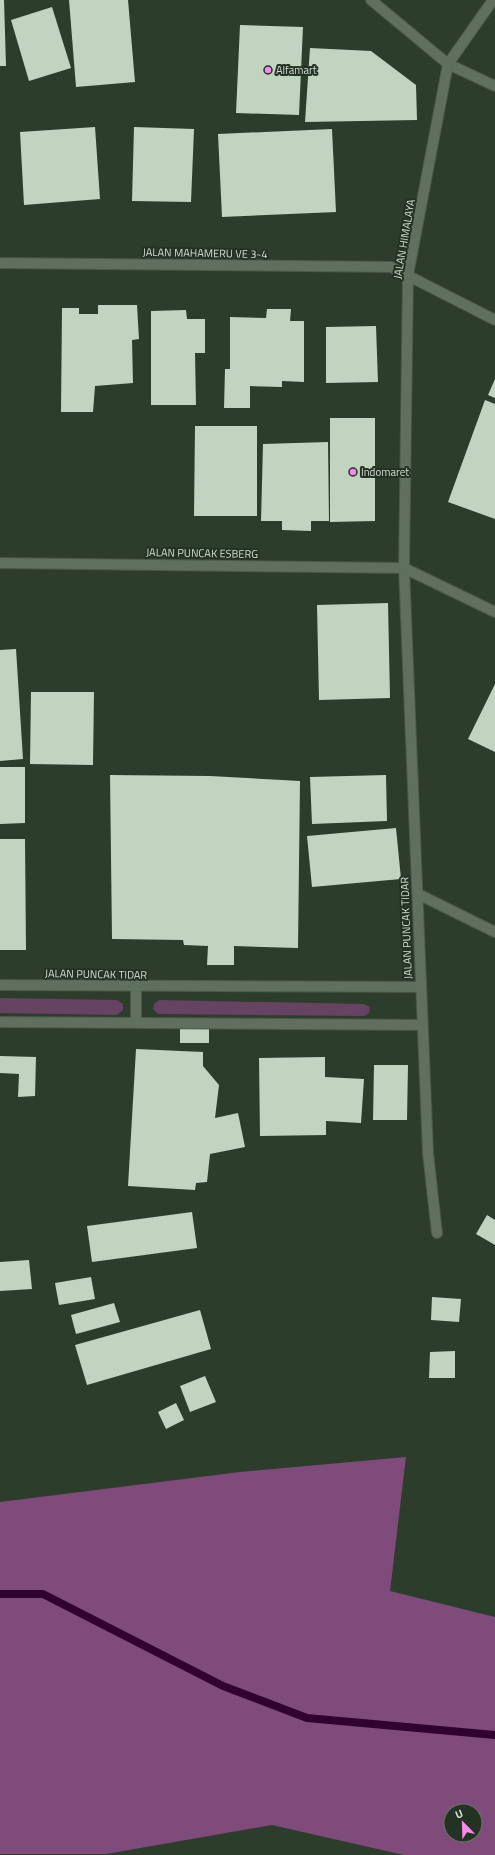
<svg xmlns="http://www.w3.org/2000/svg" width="495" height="1855" viewBox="0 0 495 1855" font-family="'Titillium Web',sans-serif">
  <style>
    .green { fill: #664363 }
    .forest { fill: #7f4b7b; fill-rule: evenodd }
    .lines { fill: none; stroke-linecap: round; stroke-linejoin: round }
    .stream { stroke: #310130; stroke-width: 8 }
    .building { fill: #c0d4bf }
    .street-casing { stroke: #4a574a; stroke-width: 12 }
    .secondary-casing { stroke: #4a574a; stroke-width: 12 }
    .street { stroke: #5f705e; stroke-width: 10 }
    .secondary { stroke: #5f705e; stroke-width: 10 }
    .poi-dot { fill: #f589ee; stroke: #233222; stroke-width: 1.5 }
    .labels { text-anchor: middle; stroke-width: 4; stroke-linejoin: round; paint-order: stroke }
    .poi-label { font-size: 11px; fill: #d4ded4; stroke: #233222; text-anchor: start }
    .street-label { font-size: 11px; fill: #d4ded4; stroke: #233222 }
  </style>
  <rect width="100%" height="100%" fill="#2d3d2c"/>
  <path class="green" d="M0,998L117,1000L123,1004V1010L117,1015L0,1013Z
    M159,1000L364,1004L370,1007L369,1013L364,1016L158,1014L153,1009L154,1004Z"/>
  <path class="forest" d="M406,1457L390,1591L495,1617V1855H404L272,1825L106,1854H0V1502L240,1472ZM451,1811H475V1835H451Z"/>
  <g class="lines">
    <path class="stream" d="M0,1594H43L223,1686L307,1718L495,1735"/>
  </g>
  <path class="building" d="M0,0H4L6,66H0Z
    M69,0H128L135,82L76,87Z
    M52,7L71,68L29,81L11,20Z
    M240,25L303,27L299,115L236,113Z
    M310,48L371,51L416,85L417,120L305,122Z
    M95,127L100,199L24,205L20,132Z
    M134,127L194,129L191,202L132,201Z
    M332,129L336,212L222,217L218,134Z
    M98,305H137L139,339L132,340L133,383L95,386L93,412H61L62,308H79V314H98Z
    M267,309H291L290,321H304V382L282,381V387L250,386V408H224L225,369H230V317L266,318Z
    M186,310L187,319H205V353H195L196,405H151V311Z
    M376,326L378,382L326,383V327Z
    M495,379V398L488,395Z
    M485,400L495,404V519L448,502Z
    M330,418H375V521L330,522Z
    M195,426H257V516H194Z
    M328,442L329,521H311V531L282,530V521H261L263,444Z
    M388,603L390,698L319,700L317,605Z
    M16,649L23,759L0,761V650Z
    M495,684V752L468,739Z
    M31,692H94L93,765L30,764Z
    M0,767H25V823L0,824Z
    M110,775L210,776L300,781L298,948L234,946V965H207L208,946L184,945L183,940L112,939Z
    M386,775L387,821L312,824L310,777Z
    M396,828L401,879L312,887L307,836Z
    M0,839H25L26,950H0Z
    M180,1025H209V1043H180Z
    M136,1049L203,1052V1066L219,1085L215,1118L238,1113L245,1147L210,1154L207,1182L196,1183L195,1190L128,1186Z
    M0,1056L36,1057L35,1096L18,1097L19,1074L0,1073Z
    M325,1057V1077L364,1079L361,1123L326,1121V1135L260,1136L259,1058Z
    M374,1065H408L407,1120H373Z
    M192,1212L197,1248L92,1262L87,1226Z
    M487,1215L495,1220V1245L476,1234Z
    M29,1260L32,1289L0,1291V1262Z
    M91,1277L95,1299L59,1305L55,1283Z
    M432,1297L461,1299L459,1322L431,1320Z
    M114,1303L120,1322L76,1334L71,1315Z
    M200,1310L211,1349L87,1385L75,1345Z
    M455,1351V1378H429L430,1352Z
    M205,1376L216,1402L190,1412L180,1386Z
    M176,1403L184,1420L166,1429L158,1412Z"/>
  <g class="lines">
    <g class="street-casing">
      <path id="street" d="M493,0L448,64L495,86
        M0,263L391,267L495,320
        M0,563L404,568L428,1153L437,1233
        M418,894L495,932
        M0,985L420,987
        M0,1022L422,1025
        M136,1023V987"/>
    </g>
    <g class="secondary-casing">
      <path id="secondary" d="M371,0L448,64L408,275L404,568L495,612"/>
    </g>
    <use href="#street" class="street"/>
    <use href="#secondary" class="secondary"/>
  </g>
  <g class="poi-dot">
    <circle cx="268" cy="70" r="4"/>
    <circle cx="353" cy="472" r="4"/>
  </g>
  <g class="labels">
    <g class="poi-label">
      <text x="276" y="74">Alfamart</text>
      <text x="361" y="476">Indomaret</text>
    </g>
    <g class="street-label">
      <text transform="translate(404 239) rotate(-80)" y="4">JALAN HIMALAYA</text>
      <text transform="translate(205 253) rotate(1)" y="4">JALAN MAHAMERU VE 3-4</text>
      <text transform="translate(202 553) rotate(1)" y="4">JALAN PUNCAK ESBERG</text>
      <text transform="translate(406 928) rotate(-92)" y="4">JALAN PUNCAK TIDAR</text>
      <text transform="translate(96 974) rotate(1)" y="4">JALAN PUNCAK TIDAR</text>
    </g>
  </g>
  <g transform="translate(463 1823) rotate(337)"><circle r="19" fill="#233222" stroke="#6a7769"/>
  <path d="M0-3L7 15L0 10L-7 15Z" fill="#f589ee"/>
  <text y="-6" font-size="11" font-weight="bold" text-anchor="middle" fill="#d4ded4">U</text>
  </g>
</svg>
